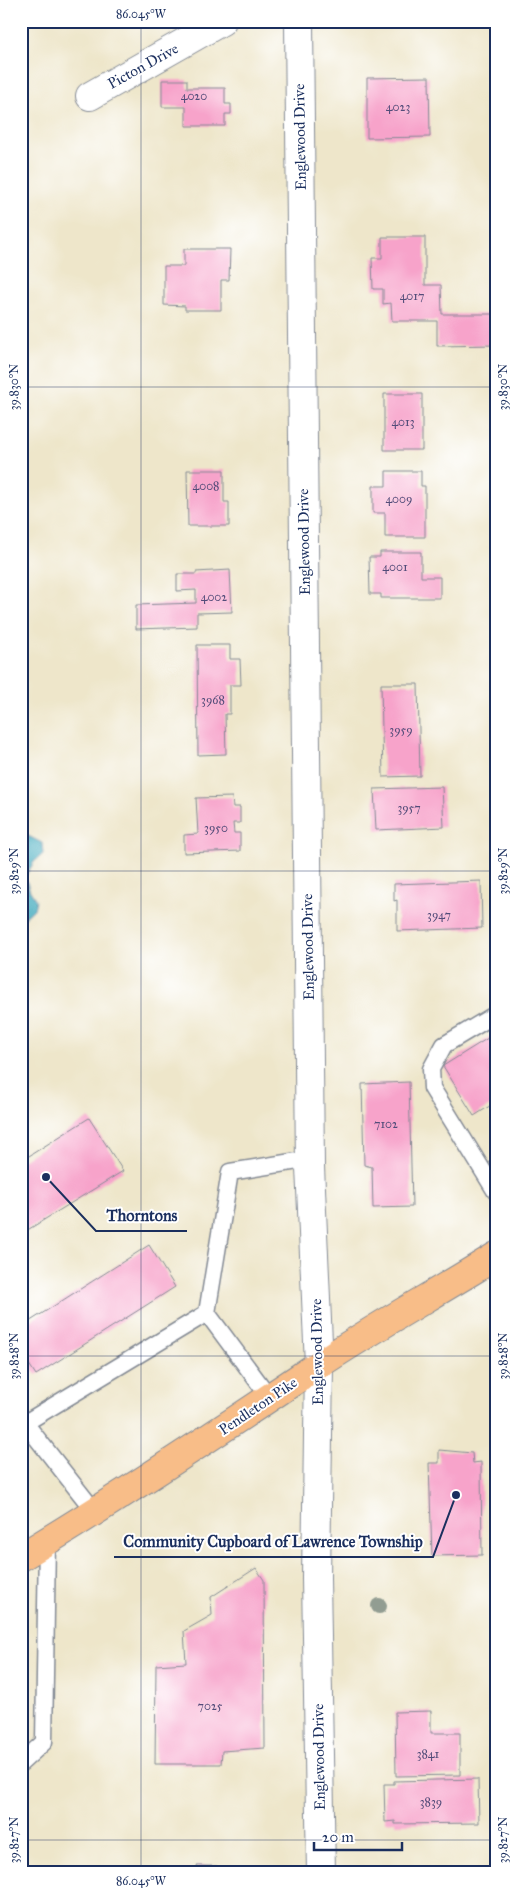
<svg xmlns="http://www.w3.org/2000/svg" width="517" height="1894" viewBox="0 0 517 1894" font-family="'IM FELL Great Primer',serif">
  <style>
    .water { fill: #3da9bc; stroke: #2c6c8d }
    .building { fill: #f7a3ca }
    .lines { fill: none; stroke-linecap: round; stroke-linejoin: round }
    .lane-casing { stroke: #848a94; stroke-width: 19 }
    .street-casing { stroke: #848a94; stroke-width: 30 }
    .primary-casing { stroke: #848a94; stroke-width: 30 }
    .lane { stroke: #fff; stroke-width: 16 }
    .street { stroke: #fff; stroke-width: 28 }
    .primary { stroke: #f8bd88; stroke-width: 28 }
    .tree { fill: #929d92 }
    .ticks { fill: none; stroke: #1b2f5e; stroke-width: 1; stroke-opacity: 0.45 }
    .labels { text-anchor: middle; stroke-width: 4; stroke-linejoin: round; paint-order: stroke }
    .number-label { font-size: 12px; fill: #524c79 }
    .street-label { font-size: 15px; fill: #1b2f5e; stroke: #fff }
    .leader { fill: none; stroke: #1b2f5e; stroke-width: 2 }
    .callout-dot { fill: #1b2f5e; stroke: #fff; stroke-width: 2 }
    .callout-label { font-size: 16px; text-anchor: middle; font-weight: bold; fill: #1b2f5e; stroke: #fff; stroke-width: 4; stroke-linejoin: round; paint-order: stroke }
    .neatline { fill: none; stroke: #1b2f5e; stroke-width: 2 }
    .ticks-label { font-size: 12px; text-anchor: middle; fill: #1b2f5e }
  </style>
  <rect width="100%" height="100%" fill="#fff"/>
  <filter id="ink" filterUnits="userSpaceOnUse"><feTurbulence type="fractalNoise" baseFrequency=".02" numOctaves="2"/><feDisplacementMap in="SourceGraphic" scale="10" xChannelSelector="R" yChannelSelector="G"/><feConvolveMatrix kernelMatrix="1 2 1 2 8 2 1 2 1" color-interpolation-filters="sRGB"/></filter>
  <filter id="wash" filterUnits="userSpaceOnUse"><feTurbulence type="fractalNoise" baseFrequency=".0096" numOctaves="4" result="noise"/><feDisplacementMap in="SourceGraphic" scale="20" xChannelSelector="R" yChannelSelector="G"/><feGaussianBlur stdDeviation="1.12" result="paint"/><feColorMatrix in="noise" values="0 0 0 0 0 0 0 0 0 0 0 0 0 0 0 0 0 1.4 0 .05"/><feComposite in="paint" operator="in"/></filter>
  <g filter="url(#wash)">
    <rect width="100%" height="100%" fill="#eee6ca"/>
    <path class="water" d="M21,835L28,836L42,843L43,854L34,862L25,877L30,891L36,900L34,909L21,921Z"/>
    <g id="blocks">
      <path class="building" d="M429,77L430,137L367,138V78Z
        M162,80H187V88H225V104H231V114H225V126H186V107H162Z
        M382,237H425V285H441L442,314H496V345L437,346V321H392L391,303L383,304V289H373L372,258H382Z
        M184,249H230L229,280H221V310H185V306L164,305V266H184Z
        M384,394H422V450H384Z
        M187,470H224V502H229V526H188Z
        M386,471H421V486H425V537H385V513H373V486H386Z
        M380,552H421V577H440V598H381V594H370L369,557H380Z
        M230,570L232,612L197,613V627L136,629V605L196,603V590L177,591V574H196V572Z
        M197,645H230V659H240L241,685H230V714H225L226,754L198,755Z
        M381,684H418L420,776L383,777Z
        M442,787L444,827L376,830L374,789Z
        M232,797L233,807H240V823H233L234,833H240V851L184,853V835L198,834L196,798Z
        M481,881L482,928L397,931V900L394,901V884Z
        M496,1033V1102L474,1116L443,1066Z
        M409,1082L412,1207L373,1208L372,1167L364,1165L362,1084Z
        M89,1118L123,1171L21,1234V1161Z
        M149,1245L175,1287L36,1375L21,1352V1327Z
        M439,1450L472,1453L473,1463L481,1462L482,1555L432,1556L429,1463H439Z
        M256,1568L264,1580L265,1748L222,1751L221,1764H155L156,1665L186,1663L184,1631L212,1615L211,1597Z
        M431,1711V1733H460V1775L396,1776L395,1712Z
        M478,1779L479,1823L395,1824V1821L385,1822L384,1784H394V1781Z
        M197,1866H217V1873H183V1870H198Z"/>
    </g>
  </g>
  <g filter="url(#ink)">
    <use href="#blocks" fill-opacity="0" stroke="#848a94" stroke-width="1"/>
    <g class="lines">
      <g class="lane-casing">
        <path id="lane" d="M496,1014L444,1045L431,1069L432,1088L496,1192
          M207,1313L230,1172L310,1159
          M21,1418L95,1512
          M25,1423L207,1313L270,1398
          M21,1763L44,1742L47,1541"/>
      </g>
      <g class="street-casing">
        <path id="street" d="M299,21L310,1167L319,1364L316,1578L321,1873
          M90,96L222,21"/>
      </g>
      <g class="primary-casing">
        <path id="primary" d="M21,1557C122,1496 220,1431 318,1365C375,1327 437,1293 496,1256"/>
      </g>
      <use href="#lane" class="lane"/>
      <use href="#street" class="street"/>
      <use href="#primary" class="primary"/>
    </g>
    <circle class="tree" cx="379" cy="1606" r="8"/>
  </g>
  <path class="ticks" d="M141,21V1873M21,387H496M21,871H496M21,1356H496M21,1840H496"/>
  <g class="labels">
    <g class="number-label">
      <text x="194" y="100">4020</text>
      <text x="398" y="111">4023</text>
      <text x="412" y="300">4017</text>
      <text x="403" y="426">4013</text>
      <text x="206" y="490">4008</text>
      <text x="399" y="503">4009</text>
      <text x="395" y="571">4001</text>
      <text x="214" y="601">4002</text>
      <text x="213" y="704">3968</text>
      <text x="401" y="734">3959</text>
      <text x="409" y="812">3957</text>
      <text x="216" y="832">3950</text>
      <text x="439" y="919">3947</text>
      <text x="386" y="1128">7102</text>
      <text x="210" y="1710">7025</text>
      <text x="428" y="1758">3841</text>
      <text x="431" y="1806">3839</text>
    </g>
    <g class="street-label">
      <text transform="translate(143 66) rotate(-29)" y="5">Picton Drive</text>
      <text transform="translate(300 137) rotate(-91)" y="5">Englewood Drive</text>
      <text transform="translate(304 542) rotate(-91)" y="5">Englewood Drive</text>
      <text transform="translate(308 947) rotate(-91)" y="5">Englewood Drive</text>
      <text transform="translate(317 1352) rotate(-91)" y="5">Englewood Drive</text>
      <text transform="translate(258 1406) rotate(-34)" y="5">Pendleton Pike</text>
      <text transform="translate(319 1757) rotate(-91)" y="5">Englewood Drive</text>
    </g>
  </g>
  <path class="leader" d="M46 1177L96 1231H187M456 1495L433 1557H114"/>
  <g class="callout-dot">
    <circle cx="46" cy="1177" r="5"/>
    <circle cx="456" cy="1495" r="5"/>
  </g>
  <g class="callout-label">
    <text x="142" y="1221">Thorntons</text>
    <text x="273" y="1547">Community Cupboard of Lawrence Township</text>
  </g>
  <rect width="517" height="1894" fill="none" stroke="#fff" stroke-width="55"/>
  <path d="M314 1842v8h88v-8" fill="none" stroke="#1b2f5e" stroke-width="2.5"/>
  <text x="322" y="1842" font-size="15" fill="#1b2f5e" stroke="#ffffff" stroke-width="4" paint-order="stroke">20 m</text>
  <rect x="28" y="28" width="462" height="1838" class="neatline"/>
  <g class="ticks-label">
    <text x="141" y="18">86.045°W</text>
    <text transform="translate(14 387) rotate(-90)" y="4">39.830°N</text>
    <text transform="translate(503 387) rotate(-90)" y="4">39.830°N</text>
    <text transform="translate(14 871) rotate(-90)" y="4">39.829°N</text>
    <text transform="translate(503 871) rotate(-90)" y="4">39.829°N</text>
    <text transform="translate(14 1356) rotate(-90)" y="4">39.828°N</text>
    <text transform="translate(503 1356) rotate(-90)" y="4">39.828°N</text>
    <text transform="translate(14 1840) rotate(-90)" y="4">39.827°N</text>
    <text transform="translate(503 1840) rotate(-90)" y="4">39.827°N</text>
    <text x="141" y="1885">86.045°W</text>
  </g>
</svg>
